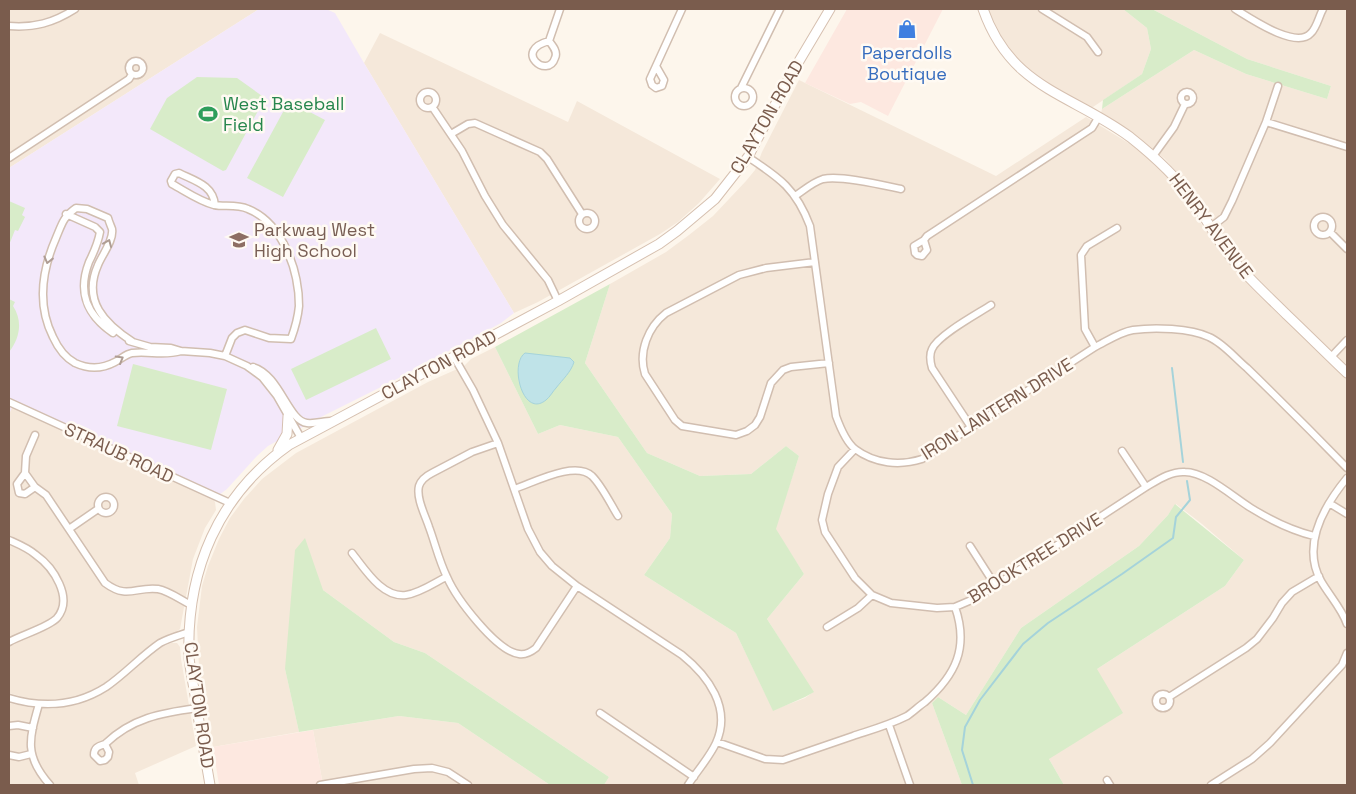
<svg xmlns="http://www.w3.org/2000/svg" width="1356" height="794" viewBox="0 0 1356 794" font-family="'Space Grotesk',sans-serif">
  <style>
    .residential { fill: #f5e8da }
    .commercial { fill: #fde8e0 }
    .education { fill: #f3e8fa }
    .green { fill: #d8ecc9; fill-rule: evenodd }
    .water { fill: #bfe3e8; stroke: #a5d3da }
    .lines { fill: none; stroke-linecap: round; stroke-linejoin: round }
    .stream { stroke: #a5d3da; stroke-width: 2 }
    .street-casing { stroke: #d1beb0; stroke-width: 9 }
    .secondary-casing { stroke: #d6c0b0; stroke-width: 11 }
    .street { stroke: #fff; stroke-width: 6 }
    .secondary { stroke: #fff; stroke-width: 9 }
    .oneway { stroke: #af9d94 }
    .labels { text-anchor: middle; stroke-width: 5; stroke-linejoin: round; paint-order: stroke }
    .shop-label { font-size: 18px; fill: #366cbe; stroke: #fffaf3 }
    .leisure-label { font-size: 18px; fill: #27864d; stroke: #fffaf3; text-anchor: start }
    .street-label { font-size: 18px; fill: #7a5c4d; stroke: #fffaf3 }
    .education-label { font-size: 18px; fill: #785e54; stroke: #fffaf3; text-anchor: start }
  </style>
  <rect width="100%" height="100%" fill="#fdf6ec"/>
  <path class="residential" d="M9,9H259L9,168Z
    M986,9H1123L1147,28L1151,49L1142,74L1090,109L1054,91L1014,58L995,28Z
    M1152,9H1347V367L1241,265L1176,171L1164,158L1101,113L1102,109L1194,50L1246,74L1327,99L1331,86L1247,59Z
    M380,33L568,122L577,101L720,179L699,203L678,222L660,234L538,302L514,313L364,63Z
    M799,80L996,176L1086,117L1143,152L1165,172L1228,262L1347,378V785H1064L1049,759L1097,669L1225,586L1244,560L1202,524L1176,504L1168,515L1139,546L1021,628L966,715L938,697L932,703L962,785H604L609,777L425,653L394,642L323,590L285,669L299,732L213,747L199,667L197,627L202,586L208,566L219,539L230,518L244,499L262,479L296,453L428,382L464,366L471,359L495,347L538,434L560,425L618,437L672,514L670,538L644,575L736,633L773,710L805,698L813,692L767,619L804,574L775,529L799,456L786,446L751,474L700,476L647,453L585,363L610,284L666,252L689,235L713,216L746,181L755,170L762,152Z
    M12,407L212,498L215,502L216,510L205,528L193,559L180,629L175,633L149,646L104,684L78,697L64,701H37L9,693V414Z
    M171,643H177L180,647L181,659L196,746L135,773L139,785H9V703L32,708L53,709L80,703L97,695L153,651Z
    M399,716L458,723L550,785H323L313,730Z"/>
  <path class="commercial" d="M847,9H943L888,116L861,102L850,104L805,83Z
    M313,730L323,785H219L213,747Z"/>
  <path class="education" d="M259,9H326L335,13L364,63L514,313L501,323L393,381L315,420L268,446L257,456L227,489L219,495L15,401L9,414V168Z"/>
  <path class="green" d="M1123,9H1152L1247,59L1331,86L1327,99L1246,74L1194,50L1102,109L1103,100L1142,74L1151,49L1147,28Z
    M197,77L237,78L265,98L226,170L223,171L150,129L167,98Z
    M289,101L325,120L283,197L247,178Z
    M9,201L25,208L22,215L25,217L18,231L15,230L9,245Z
    M610,284L585,363L647,453L700,476L751,474L786,446L799,456L776,529L804,574L767,619L814,692L805,697L773,711L736,633L644,575L670,538L672,514L618,437L560,425L538,434L495,347ZM522,356L570,358L519,384L518,367Z
    M9,299L15,302L13,306C23,321 20,338 9,352Z
    M376,328L391,359L306,400L291,369Z
    M133,364L227,389L211,450L117,426Z
    M1175,504L1244,560L1225,586L1097,669L1123,713L1049,759L1064,785H962L932,703L938,697L966,715L1021,628L1139,546L1168,515Z
    M305,538L323,590L394,642L425,653L609,777L604,785H550L458,723L399,716L299,732L285,669L295,550Z"/>
  <path class="water" d="M525,353L570,358L574,362C571,372 563,379 556,388C553,391 550,397 546,400C523,419 509,364 525,353Z"/>
  <g class="lines">
    <path class="stream" d="M1172,368L1183,462
      M973,785L962,750L965,727L980,700L1023,644L1048,623L1122,574L1173,538L1176,517L1190,500L1187,481"/>
    <g class="street-casing">
      <path id="street" d="M1042,9L1087,37L1098,52
        M1235,9C1250,18 1296,50 1311,33C1317,27 1319,16 1323,9
        M9,26C34,28 53,23 75,9
        M549,41C553,46 558,52 555,58C548,80 512,51 549,41Z
        M549,41L560,9
        M129 68a7 7 0 1 1 14 0a7 7 0 1 1-14 0Z
        M656,66L664,80L662,86L656,88L652,85L650,79L682,9
        M735 97a9 9 0 1 1 18 0a9 9 0 1 1-18 0Z
        M741,88L780,9
        M420 100a8 8 0 1 1 16 0a8 8 0 1 1-16 0Z
        M1181 98a6 6 0 1 1 12 0a6 6 0 1 1-12 0Z
        M433,108L462,151L485,196L503,225L548,280L558,301
        M1266,122L1347,147
        M451,134L468,124L475,123L540,152L547,159L582,214
        M1153,156L1174,127L1185,104
        M748,157C780,178 796,189 810,226L836,416C840,427 846,442 855,449C875,464 900,466 922,459L1095,347C1107,341 1120,332 1133,330C1154,327 1190,328 1209,337C1223,343 1235,358 1247,368C1281,401 1314,434 1347,468
        M9,158L129,79L132,74
        M795,196C804,190 813,182 823,179C841,175 882,185 901,189
        M215,205C213,185 195,181 179,173L175,174L171,181L172,184C185,191 199,201 214,205C224,207 237,204 248,209C283,223 299,271 299,306C298,317 295,328 291,339L269,338L245,330L237,333L232,338L225,356
        M579 221a8 8 0 1 1 16 0a8 8 0 1 1-16 0Z
        M66,214L95,227L100,232C98,243 94,252 89,262C77,293 87,315 113,333
        M1314 226a9 9 0 1 1 18 0a9 9 0 1 1-18 0Z
        M1211,227L1224,217L1232,201L1266,122L1278,86
        M1330,232L1347,249
        M924,240L927,250L922,256L917,255L915,253L914,246L924,240L927,236L1092,128L1098,118
        M815,262L766,268L739,275L666,313C648,327 638,352 645,374L675,420L682,426L736,435L747,431L755,425L760,417L771,383L783,370L791,367L829,363
        M129,341L150,347L171,348L181,351L210,353L225,356L247,366L262,377L277,396L301,438
        M133,342C105,324 82,301 98,265C102,255 114,240 112,229C111,226 109,222 108,218L87,209L76,208C63,217 62,224 56,238C42,270 37,305 53,337C58,348 64,357 75,363C88,369 102,369 115,362C121,359 126,354 132,353C149,351 164,356 181,351
        M1095,347L1085,329L1081,255L1087,246L1117,228
        M454,357L473,390L498,443L528,529L540,552L552,566L577,586L682,655C708,676 732,708 716,743C709,758 697,771 688,785
        M1331,357L1347,340
        M253,367C280,375 288,421 307,423C315,424 324,421 331,421
        M9,402L230,503
        M971,427L932,368C930,361 929,355 932,349C938,335 977,314 991,305
        M35,435L26,456L25,473L35,487L46,495L105,583C128,600 136,586 158,589C169,591 181,600 191,605
        M498,443L472,452L432,473C426,476 421,480 419,486C416,498 425,515 429,527C435,543 439,561 447,577C456,598 496,651 519,654C525,655 531,652 536,648L577,586
        M855,449L838,467L828,494L822,520L825,532L855,578L872,595L891,603L937,608L955,607L976,598L1146,487C1158,480 1171,471 1185,472C1206,472 1233,497 1251,508C1272,521 1290,530 1314,536
        M1122,451L1146,487
        M25,473L17,484L19,493L25,494L35,487
        M1347,478C1324,506 1301,545 1321,581C1329,595 1342,609 1347,624
        M514,489C533,483 575,460 592,476C602,486 610,503 618,516
        M98 505a8 8 0 1 1 16 0a8 8 0 1 1-16 0Z
        M1329,503L1347,514
        M69,529L98,509
        M9,540C18,544 28,548 36,555C53,567 74,598 57,618C49,627 21,635 9,642
        M970,546L995,585
        M352,553C365,569 382,598 406,595C420,593 434,583 446,577
        M827,627L858,608L872,595
        M1156 701a7 7 0 1 1 14 0a7 7 0 1 1-14 0Z
        M1169,697L1246,648L1257,639L1273,618L1282,603L1292,592L1319,576
        M9,698C42,708 76,706 106,687C125,674 141,656 160,643C169,638 180,635 189,632
        M39,704C29,739 24,756 50,785
        M600,713L694,777
        M889,725L910,785
        M9,726L18,725L33,728
        M717,742L765,759L783,760C806,752 829,744 853,736C871,730 889,725 907,716C913,712 919,706 925,702C956,675 969,647 955,607
        M105,744C132,718 161,713 197,708
        M105,744L109,752L108,757L105,760L100,761L94,755C94,747 99,746 105,744Z
        M9,755L19,757L31,754
        M1107,780L1110,785
        M320,785L414,769L432,768L448,772L468,785
        M1211,785L1252,759L1270,743L1342,665L1347,653"/>
    </g>
    <g class="secondary-casing">
      <path id="secondary" d="M983,9C1011,89 1070,93 1130,137C1154,156 1176,176 1194,201C1208,221 1218,243 1234,261C1250,280 1269,297 1287,315C1307,334 1327,354 1347,373
        M278,450L287,434L288,416
        M210,785C205,755 199,725 195,695C193,682 190,669 189,657C186,571 218,495 289,445L558,301L659,244L677,231L715,199L748,157L789,78L830,9"/>
    </g>
    <use href="#street" class="street"/>
    <use href="#secondary" class="secondary"/>
  </g>
  <defs><path id="oneway-chevron" d="M-2-3.5L2.5 0L-2 3.5" fill="none" stroke-width="1.6" stroke-linecap="round" stroke-linejoin="round" transform="scale(1.25)"/></defs>
  <g class="oneway">
    <use href="#oneway-chevron" transform="translate(108 243) rotate(-67)"/>
    <use href="#oneway-chevron" transform="translate(48 260) rotate(104)"/>
    <use href="#oneway-chevron" transform="translate(120 359) rotate(-30)"/>
  </g>
  <defs>
    <g id="shop-bare" transform="scale(1.5)"><path d="M-5-2.5h2.3a2.7 3.5 0 0 1 5.4 0H5L5.5 6h-11ZM-1.5-2.5h3a1.5 2.3 0 0 0-3 0Z" fill="#3f7fe0" stroke="#fffaf3" stroke-width="2.5" paint-order="stroke"/></g>
    <g id="stadium-bare" transform="scale(1.5)"><path d="M0-5a6.5 5 0 1 0 0 10a6.5 5 0 1 0 0-10ZM-3.5-1.8h7v3.6h-7Z" fill="#2e9e5b" stroke="#fffaf3" stroke-width="2.5" paint-order="stroke"/></g>
    <g id="school-bare" transform="scale(1.5)"><path d="M0-5L7-2L0 1L-7-2ZM-4 1L0 2.5L4 1V4Q0 6-4 4Z" fill="#8d6e63" stroke="#fffaf3" stroke-width="2.5" paint-order="stroke"/></g>
  </defs>
  <g fill-rule="evenodd">
    <use href="#shop-bare" x="907" y="29"/>
    <use href="#stadium-bare" x="208" y="114"/>
    <use href="#school-bare" x="239" y="240"/>
  </g>
  <g class="labels">
    <g class="shop-label">
      <text x="907" y="59">Paperdolls<tspan x="907" dy="21">Boutique</tspan></text>
    </g>
    <g class="leisure-label">
      <text x="223" y="110">West Baseball<tspan x="223" dy="21">Field</tspan></text>
    </g>
    <g class="street-label">
      <text transform="translate(767 117) rotate(-60)" y="6">CLAYTON ROAD</text>
      <text transform="translate(1211 226) rotate(53)" y="6">HENRY AVENUE</text>
      <text transform="translate(439 365) rotate(-28)" y="6">CLAYTON ROAD</text>
      <text transform="translate(997 409) rotate(-32)" y="6">IRON LANTERN DRIVE</text>
      <text transform="translate(119 453) rotate(25)" y="6">STRAUB ROAD</text>
      <text transform="translate(1035 558) rotate(-32)" y="6">BROOKTREE DRIVE</text>
      <text transform="translate(199 705) rotate(82)" y="6">CLAYTON ROAD</text>
    </g>
    <g class="education-label">
      <text x="254" y="236">Parkway West<tspan x="254" dy="21">High School</tspan></text>
    </g>
  </g>
  <rect width="1356" height="794" fill="none" stroke="#7a5c4d" stroke-width="20"/>
</svg>
